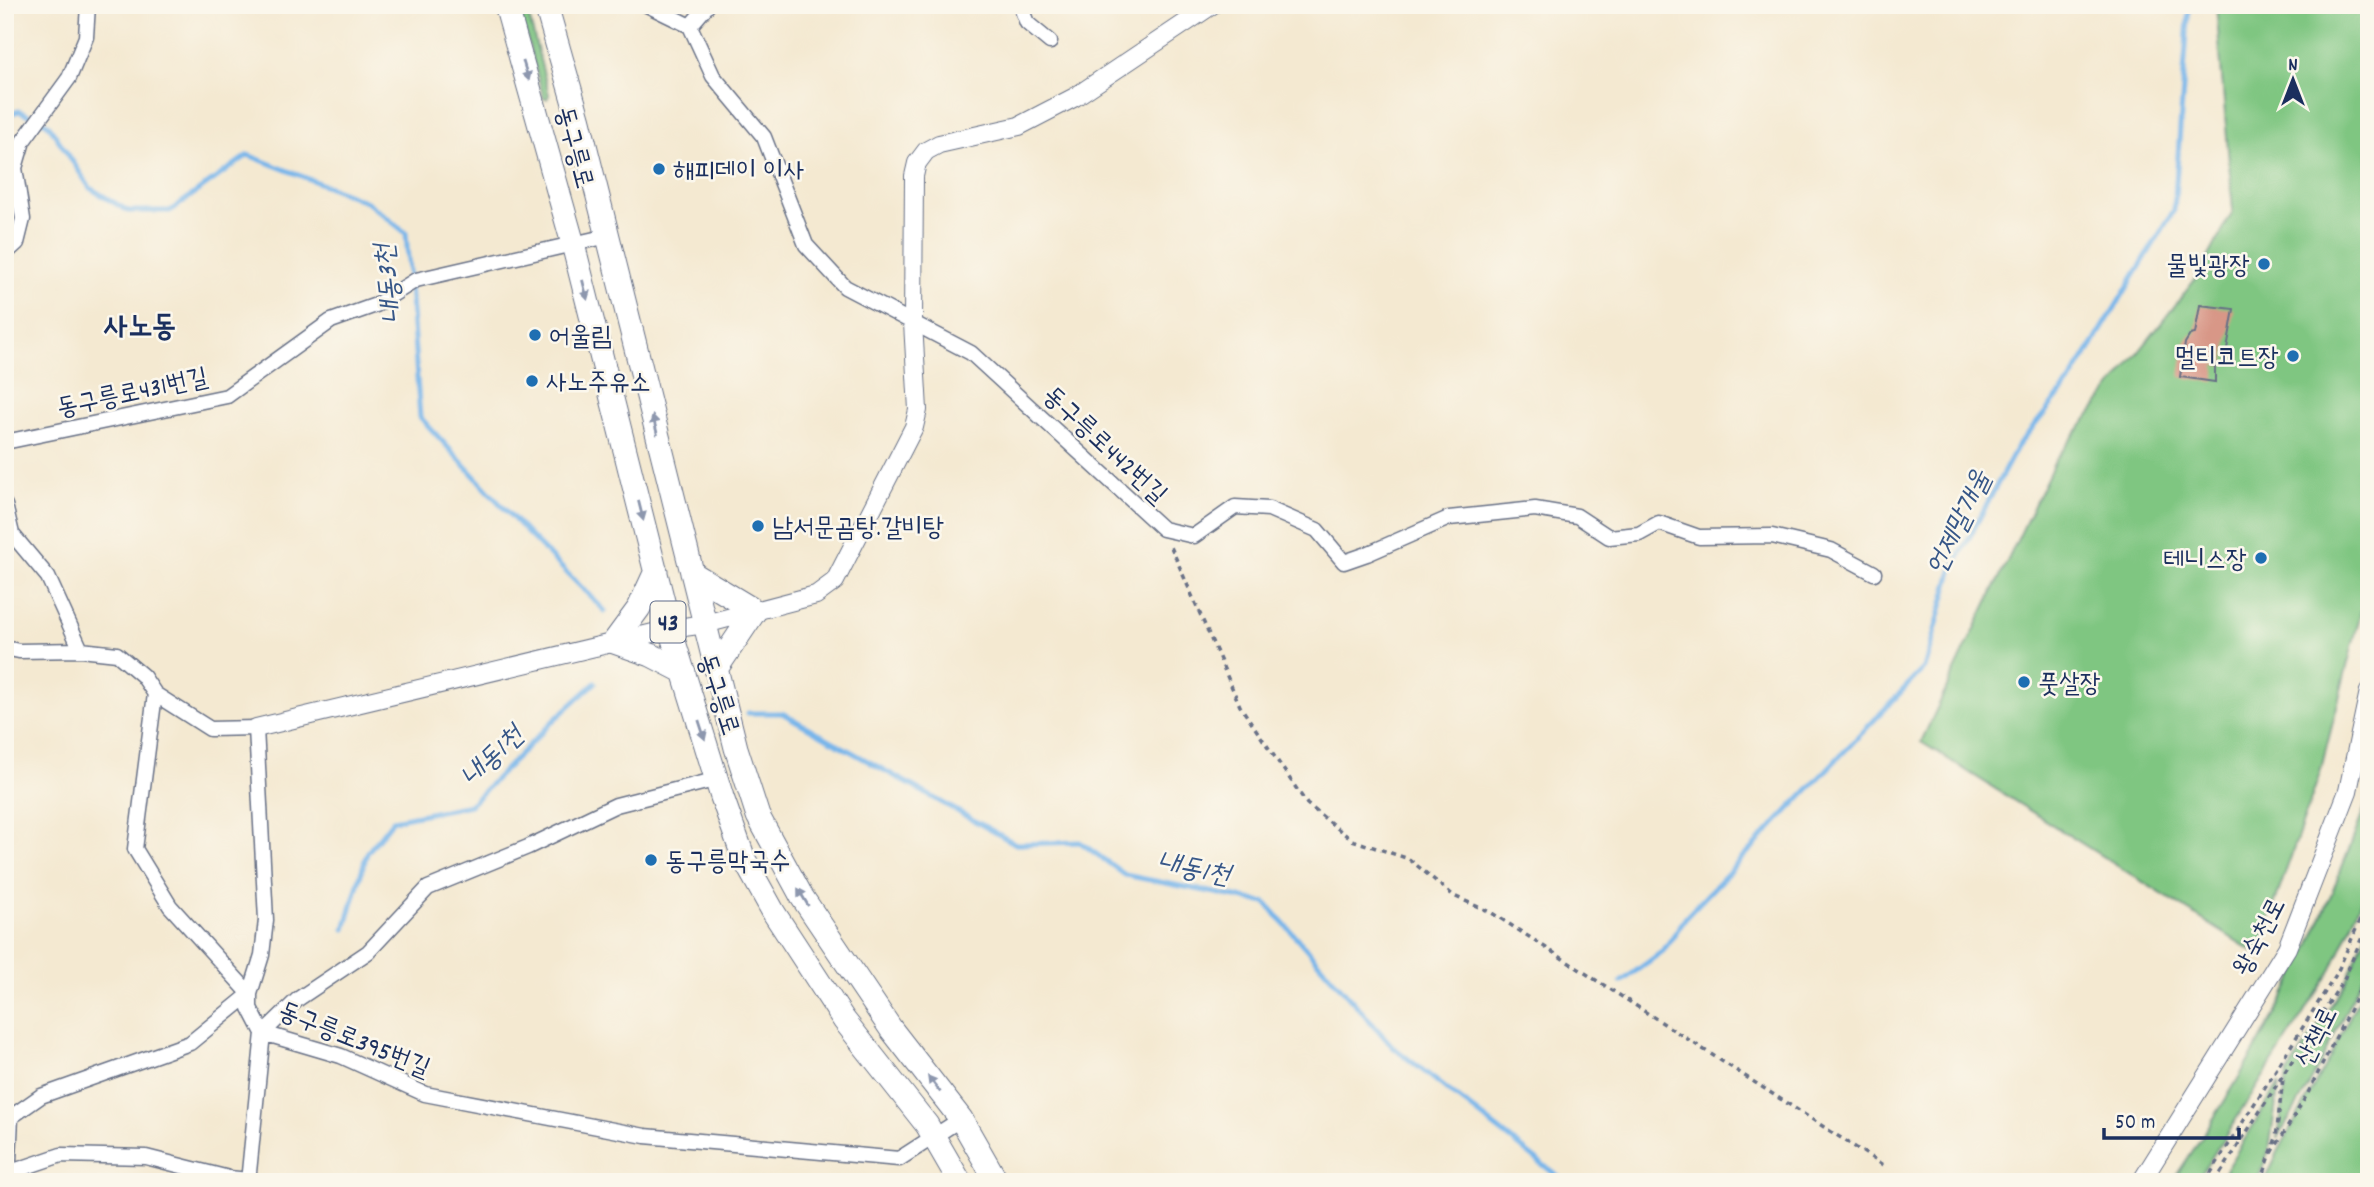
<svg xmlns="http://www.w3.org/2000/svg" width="2374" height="1187" viewBox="0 0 2374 1187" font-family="Dekko,'Poor Story',sans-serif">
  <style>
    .green { fill: #7fc681; stroke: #4d7a70; stroke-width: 2 }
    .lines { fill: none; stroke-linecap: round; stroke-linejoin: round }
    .stream { stroke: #77b5ea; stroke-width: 5 }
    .building { fill: #d89787 }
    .minor-casing { stroke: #677086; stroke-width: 17 }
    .tertiary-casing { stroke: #677086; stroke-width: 20 }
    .primary-casing { stroke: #677086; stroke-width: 25 }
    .path { stroke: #677086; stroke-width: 3.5; stroke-dasharray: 5 5; stroke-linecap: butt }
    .minor { stroke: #fff; stroke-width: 14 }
    .tertiary { stroke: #fff; stroke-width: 18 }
    .primary { stroke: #fff; stroke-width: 23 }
    .oneway { fill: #8d97ae }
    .poi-dot { fill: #1f6fb2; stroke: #fbf7ec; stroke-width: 2.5 }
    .labels { text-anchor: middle; stroke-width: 5; stroke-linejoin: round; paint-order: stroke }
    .shield { fill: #fbf7ec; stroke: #5e6b89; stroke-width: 2 }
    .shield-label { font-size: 24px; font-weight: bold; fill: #1b2f5e }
    .street-label { font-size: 26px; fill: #1b2f5e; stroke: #fbf7ec }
    .poi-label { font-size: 26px; fill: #1b2f5e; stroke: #fbf7ec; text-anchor: start }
    .water-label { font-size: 28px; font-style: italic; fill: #375788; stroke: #fbf7ec }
    .quarter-label { font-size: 30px; font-weight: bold; fill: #1b2f5e; stroke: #fbf7ec }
  </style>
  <rect width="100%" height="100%" fill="#fbf7ec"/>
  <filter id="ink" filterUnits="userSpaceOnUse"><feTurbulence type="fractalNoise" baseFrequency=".0143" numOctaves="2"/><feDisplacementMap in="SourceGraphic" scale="14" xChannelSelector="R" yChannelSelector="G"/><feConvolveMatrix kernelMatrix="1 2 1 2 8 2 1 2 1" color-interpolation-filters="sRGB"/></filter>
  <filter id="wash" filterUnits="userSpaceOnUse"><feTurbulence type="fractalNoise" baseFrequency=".00686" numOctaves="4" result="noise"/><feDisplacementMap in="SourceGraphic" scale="28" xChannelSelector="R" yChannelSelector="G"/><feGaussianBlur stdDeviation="1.57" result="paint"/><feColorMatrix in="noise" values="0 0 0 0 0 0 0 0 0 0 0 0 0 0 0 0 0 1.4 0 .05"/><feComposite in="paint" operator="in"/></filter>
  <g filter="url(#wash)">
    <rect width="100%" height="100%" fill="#f4e9d1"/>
    <path class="green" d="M518,5H526L549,95L547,99H544Z
      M2216,5H2369V580L2320,773L2257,954L1921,742L2056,459L2200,273L2233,211Z
      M2369,797V884L2332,969L2196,1182H2172C2214,1120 2254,1056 2288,989C2320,928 2344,862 2369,797Z
      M2369,926V964L2312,1080L2278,1138L2287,1074L2346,982Z
      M2369,977V1182H2264L2278,1152L2330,1057Z
      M2279,1084L2269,1150L2257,1182H2218Z"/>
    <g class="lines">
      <path class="stream" d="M5,115L19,111L48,124L90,188L128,211H170L248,155L367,202L406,233L420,417L526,532L605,611
        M748,713H782L1016,844L1080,842L1125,875L1266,903L1393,1047L1565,1182
        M345,929L367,853L393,820L470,805L554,720L595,683
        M1621,982L1663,951L1686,917L1924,668L1953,568L2017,447L2070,382L2174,210L2189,5"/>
    </g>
    <g id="blocks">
      <path class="building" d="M2200,305L2234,309L2224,366L2215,365V382L2180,377L2185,343L2190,335L2195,334Z"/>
    </g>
  </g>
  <g filter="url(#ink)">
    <use href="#blocks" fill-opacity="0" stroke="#677086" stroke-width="2"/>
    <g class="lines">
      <g class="minor-casing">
        <path id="minor" d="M647,5L690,26L713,76L764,137L806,245L845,287L971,353L1163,529L1194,536L1235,507L1269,509L1317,530L1344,562L1367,554L1449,518L1535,509L1577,516L1609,537L1639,534L1659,523L1699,537L1772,536L1831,550L1874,573
          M1020,5L1027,23L1050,42
          M690,26L708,5
          M5,254L17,243L23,219L15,168L23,141L69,78L86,37L88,5
          M5,442L227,396L331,321L376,305L416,280L608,236
          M5,505L12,534L48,577L81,650
          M5,648L19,651L81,650L117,654L143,676L155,694L210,729L256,728L266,920L262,955L250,994L190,1043L41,1096L11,1117L8,1182
          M155,694L135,849L170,906L250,994V1008L263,1033L341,1056L425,1094L645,1136L899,1159L961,1119
          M5,1174L61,1155L146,1157L229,1178L248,1180
          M248,1182L263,1033L298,999L368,952L428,888L528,847L616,805L718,779"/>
      </g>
      <g class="tertiary-casing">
        <path id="tertiary" d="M256,728L670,629L705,624L816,595L835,581L914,427L918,410L913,323L914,176L917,163L926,151L939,144L1019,126L1075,97L1212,5
          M2141,1182L2287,948L2348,791L2369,691"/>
      </g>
      <g class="primary-casing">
        <path id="primary" d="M506,5L573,244L670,629L722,797L744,859L774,913L844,1020L927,1125L960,1182
          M546,5L579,121L736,748L758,816L802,897L891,1029L961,1119L997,1182
          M656,571L639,608L614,642L651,655L684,672
          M692,573L755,611L716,669"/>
      </g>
      <path class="path" d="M1171,547L1240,706L1307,804L1352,840L1409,859L1454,896L1492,913L1886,1167
        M2272,1153L2308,1093L2369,971
        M2205,1182L2337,973L2369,899
        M2215,1182L2344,979L2369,921
        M2261,1182L2276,1138L2283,1078"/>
      <use href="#minor" class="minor"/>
      <use href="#tertiary" class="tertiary"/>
      <use href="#primary" class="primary"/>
    </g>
    <defs><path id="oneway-solid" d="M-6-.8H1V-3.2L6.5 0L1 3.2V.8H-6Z" transform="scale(1.75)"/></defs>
    <g class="oneway">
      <use href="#oneway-solid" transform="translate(526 71) rotate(73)"/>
      <use href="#oneway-solid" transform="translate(585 290) rotate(76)"/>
      <use href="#oneway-solid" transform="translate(655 425) rotate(-104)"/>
      <use href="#oneway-solid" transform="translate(641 511) rotate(76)"/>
      <use href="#oneway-solid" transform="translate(702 730) rotate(72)"/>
      <use href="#oneway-solid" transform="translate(803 897) rotate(-121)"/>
      <use href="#oneway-solid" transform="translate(934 1084) rotate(-128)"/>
    </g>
  </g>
  <g class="poi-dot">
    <circle cx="659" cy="169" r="7"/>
    <circle cx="2264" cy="264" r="7"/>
    <circle cx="535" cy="335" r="7"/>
    <circle cx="2293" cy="356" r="7"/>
    <circle cx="532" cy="381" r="7"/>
    <circle cx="758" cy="526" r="7"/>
    <circle cx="2261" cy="558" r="7"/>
    <circle cx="2024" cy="682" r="7"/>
    <circle cx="651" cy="860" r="7"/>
  </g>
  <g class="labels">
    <rect class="shield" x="650.5" y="601.5" width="35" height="41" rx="5"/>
    <g class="shield-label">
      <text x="668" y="630">43</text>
    </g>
    <g class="street-label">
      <text transform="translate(576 147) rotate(75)" y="9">동구릉로</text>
      <text transform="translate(132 391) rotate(-12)" y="9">동구릉로431번길</text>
      <text transform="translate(1106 444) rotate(43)" y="9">동구릉로442번길</text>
      <text transform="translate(720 694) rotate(72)" y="9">동구릉로</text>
      <text transform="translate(2258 936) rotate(-63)" y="9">왕숙천로</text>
      <text transform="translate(2315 1036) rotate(-64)" y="9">산책로</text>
      <text transform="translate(355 1038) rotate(22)" y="9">동구릉로395번길</text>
    </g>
    <g class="poi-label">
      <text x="673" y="178">해피데이 이사</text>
      <text x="2250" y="273" text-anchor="end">물빛광장</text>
      <text x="549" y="344">어울림</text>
      <text x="2279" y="365" text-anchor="end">멀티코트장</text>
      <text x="546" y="390">사노주유소</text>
      <text x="772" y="535">남서문곰탕.갈비탕</text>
      <text x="2247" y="567" text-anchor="end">테니스장</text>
      <text x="2038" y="691">풋살장</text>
      <text x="665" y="869">동구릉막국수</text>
    </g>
    <g class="water-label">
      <text transform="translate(387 284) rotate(-97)" y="10">내동3천</text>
      <text transform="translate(1957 522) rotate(-64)" y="10">언제말개울</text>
      <text transform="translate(491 755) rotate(-44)" y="10">내동1천</text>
      <text transform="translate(1194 867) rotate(11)" y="10">내동1천</text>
    </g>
    <g class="quarter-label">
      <text x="140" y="335">사노동</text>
    </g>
  </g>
  <rect width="2374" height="1187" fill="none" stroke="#fbf7ec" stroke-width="28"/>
  <g transform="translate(2293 80)" stroke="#fbf7ec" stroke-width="5" paint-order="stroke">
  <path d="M0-5L12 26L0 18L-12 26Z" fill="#1b2f5e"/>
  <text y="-10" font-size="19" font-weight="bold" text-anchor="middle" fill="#1b2f5e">N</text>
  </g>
  <path d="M2104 1128v10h135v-10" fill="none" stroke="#1b2f5e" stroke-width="3.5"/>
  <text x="2115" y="1128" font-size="21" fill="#1b2f5e" stroke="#fbf7ec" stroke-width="5" paint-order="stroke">50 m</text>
</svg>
